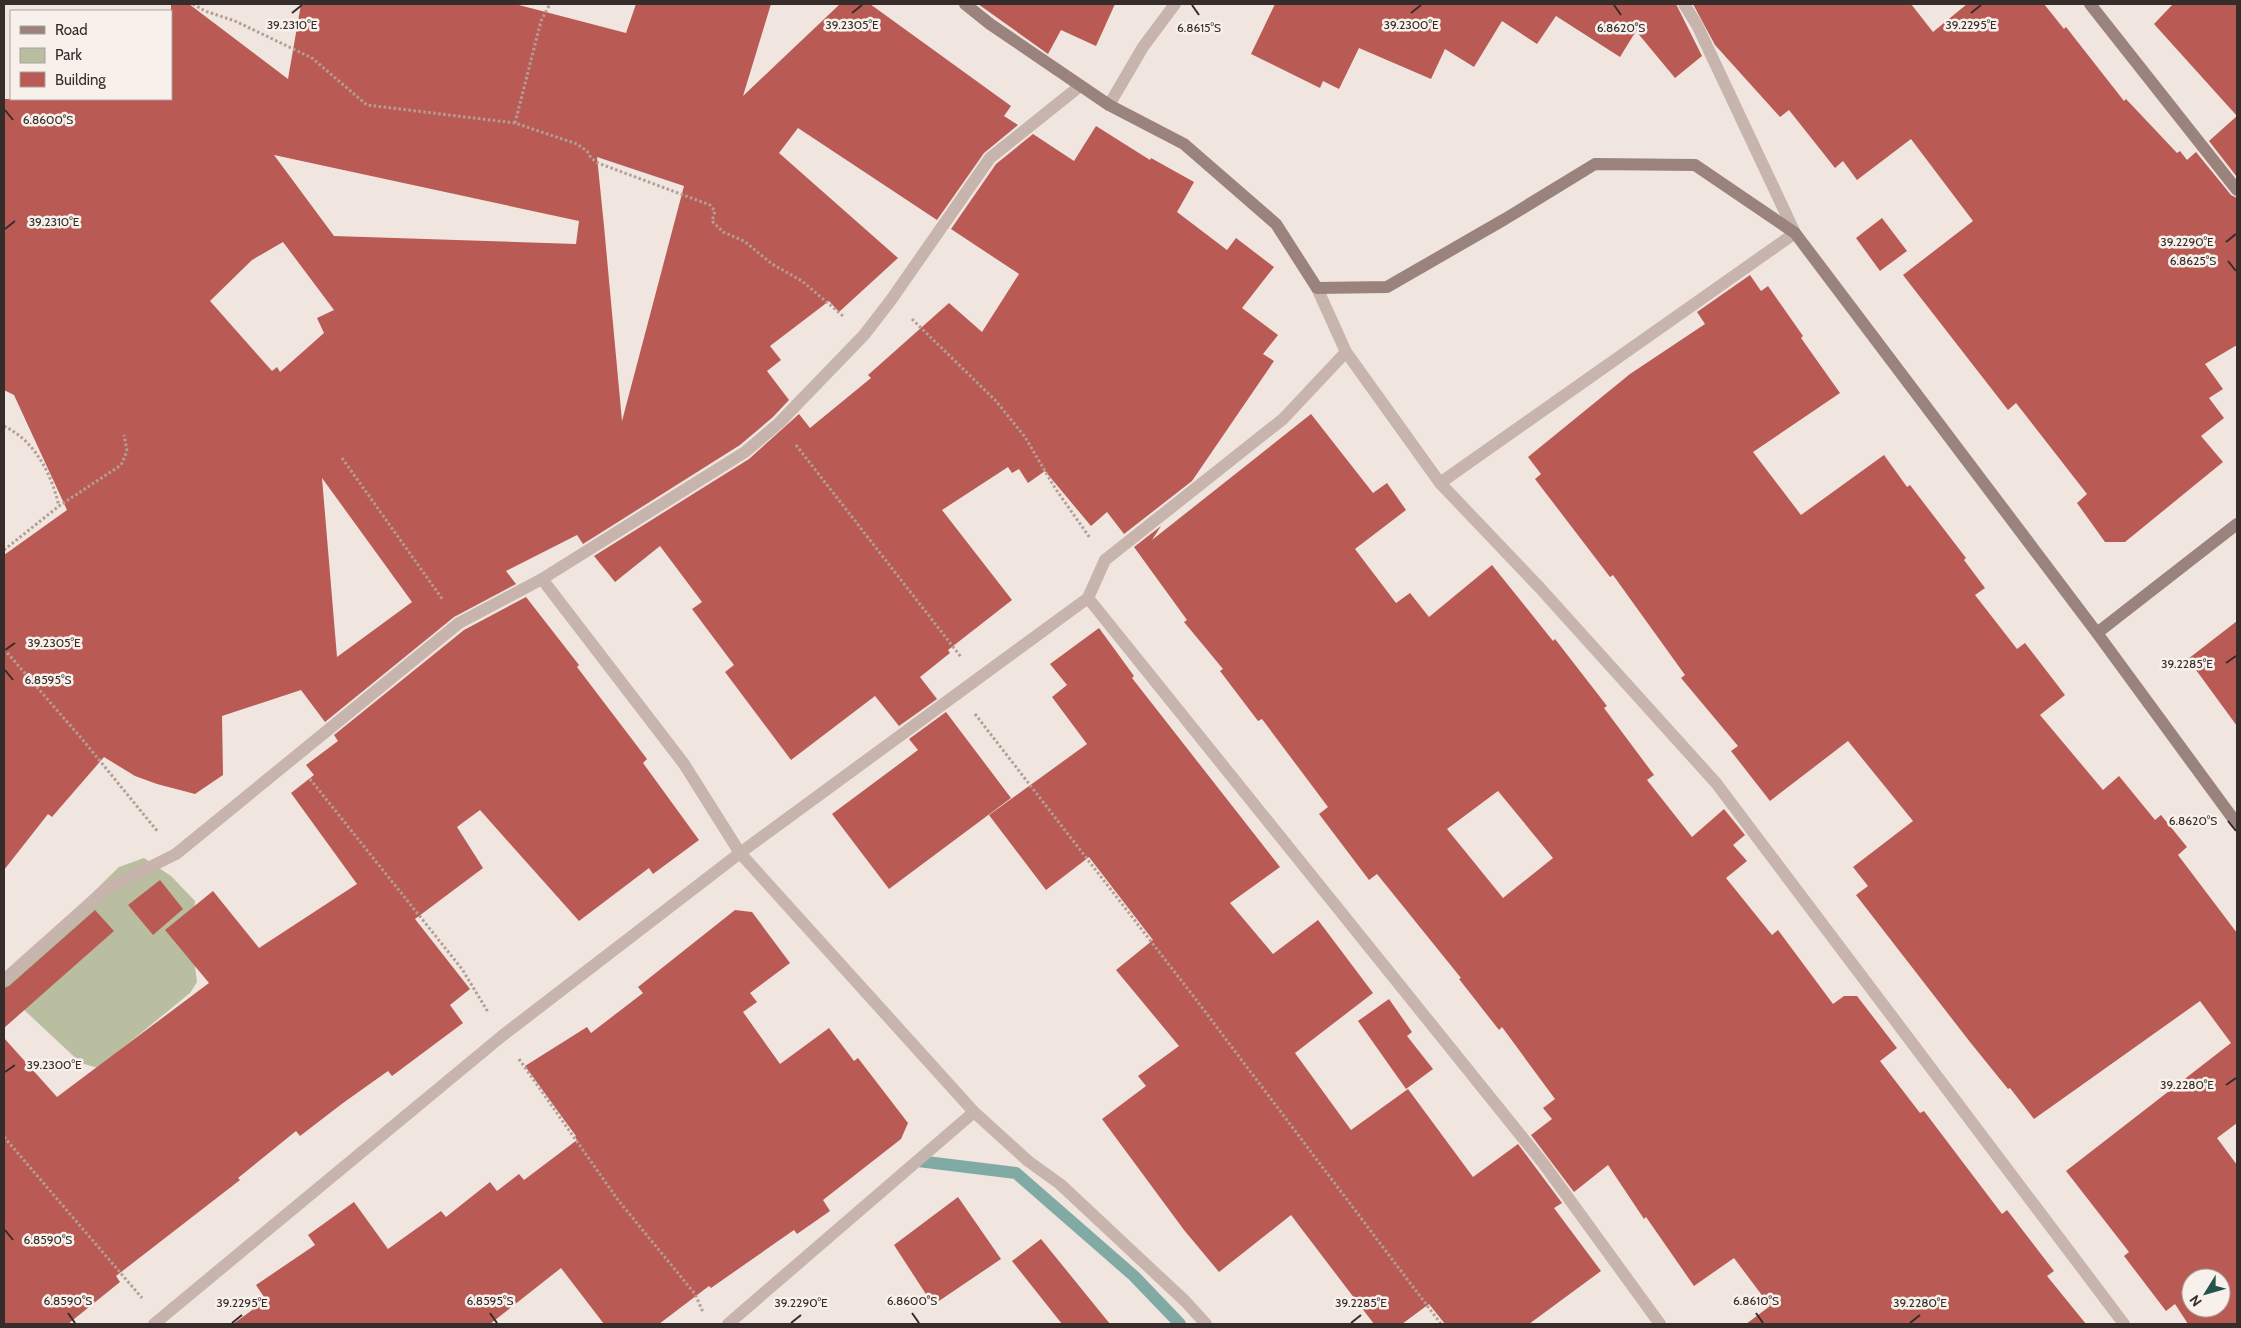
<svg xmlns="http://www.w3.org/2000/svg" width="2241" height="1328" viewBox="0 0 2241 1328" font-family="Cabin,sans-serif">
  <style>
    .green { fill: #b9bea0 }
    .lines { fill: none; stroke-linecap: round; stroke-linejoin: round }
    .stream { stroke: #81aaa5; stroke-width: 12 }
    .building { fill: #b95b54; fill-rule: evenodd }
    .path { stroke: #b39e96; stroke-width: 3; stroke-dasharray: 2.5 2.5; stroke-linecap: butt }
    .street { stroke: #c7b4ac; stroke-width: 12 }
    .secondary { stroke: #9a837d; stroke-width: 12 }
    .ticks { fill: none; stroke: #362c2a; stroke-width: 2 }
    .ticks-label { font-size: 12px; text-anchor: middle; fill: #362c2a; stroke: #f8f0eb; stroke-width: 5; stroke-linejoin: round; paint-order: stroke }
  </style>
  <rect width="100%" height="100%" fill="#f0e5df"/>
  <path class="green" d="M144,858L171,876L195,901L192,945L197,982L190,993L98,1068L81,1063L8,995L4,990V973L69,916L119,867Z"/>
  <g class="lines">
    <path class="stream" d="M918,1161L1016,1173L1134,1276L1180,1324"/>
  </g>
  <path class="building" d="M171,4H189L288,79L301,4H515L626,33L636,4H771L743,96L840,4H870L1011,106L1004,116L1018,125L984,153L937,220L798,128L779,153L898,258L839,312L829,301L770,346L781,360L767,371L789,400L773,417L740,445L583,544L577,535L506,571L516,584L454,617L325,722L301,690L222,716L223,775L195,794L157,784L135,776L104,757L52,817L48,814L4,870V555L67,510L14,395L4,390V99H171ZM274,155L579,221L576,244L334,236ZM597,157L684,186L622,421L604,226ZM283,242L334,310L317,318L324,333L280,372L277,367L272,371L210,301L252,260ZM322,478L412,602L337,657Z
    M978,4H1115L1096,46L1061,30L1048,54Z
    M1275,4H1676L1702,56L1675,78L1636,31L1620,57L1556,16L1537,44L1502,21L1474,67L1445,49L1431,79L1359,48L1339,89L1323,81L1320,88L1251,54Z
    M1693,4H1911L1933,32L1967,4H2044L2064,29L2066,27L2124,101L2126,99L2177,153L2180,151L2187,160L2196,152L2231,195L2237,198V345L2205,364L2223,389L2209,398L2224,418L2201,436L2223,462L2125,542H2105L2077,503L2087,494L2016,403L2008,410L1903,275L1973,221L1911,139L1857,180L1843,161L1835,168L1789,110L1780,117L1715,45Z
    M2173,4H2237V116L2154,24Z
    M2237,116V177L2209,141Z
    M1096,126L1150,160L1151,158L1194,182L1177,212L1227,250L1236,238L1274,267L1242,308L1278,335L1263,354L1274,361L1192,481L1124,534L1107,512L1091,526L1045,471L1028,483L1019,469L1012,473L1008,467L942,510L1012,600L948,650L950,653L920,677L937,699L899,726L875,696L791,760L725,672L734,665L692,609L702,602L660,546L615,582L594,556L749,459L799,414L810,428L871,378L868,375L949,303L982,332L1019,274L951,229L996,164L1033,134L1074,161Z
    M1882,218L1907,251L1880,271L1856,238Z
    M1750,275L1761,291L1768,286L1803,336L1801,338L1840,393L1753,452L1801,515L1884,455L1907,487L1910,485L1966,558L1964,560L1985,588L1975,595L2017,649L2025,643L2065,695L2040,715L2103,790L2119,776L2155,820L2161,815L2187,847L2178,855L2237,933V1123L2217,1138L2237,1165V1324H2188L2175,1304L2166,1311L2124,1256L2129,1252L2066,1171L2231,1043L2200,1001L2034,1119L2010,1088L2008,1089L1970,1042L1856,895L1868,886L1853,867L1913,821L1848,741L1770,801L1731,751L1738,746L1681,678L1685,675L1613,575L1610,577L1535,479L1541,474L1528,457L1630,374L1705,324L1697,312ZM2191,1278H2221V1308H2191Z
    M1311,414L1373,493L1387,483L1406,510L1355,549L1396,603L1410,593L1429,617L1492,565L1553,641L1555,639L1607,706L1604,708L1654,775L1647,780L1692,837L1724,809L1737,825L1745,835L1733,845L1747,861L1726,878L1772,935L1778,930L1833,1004L1844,996H1857L1897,1048L1880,1061L1920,1113L1924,1111L2002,1214L2007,1210L2054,1271L2047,1276L2086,1324H1746L1770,1306L1734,1258L1694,1286L1646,1217L1644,1219L1608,1165L1574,1192L1531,1135L1552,1119L1543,1108L1555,1099L1502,1027L1499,1030L1459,979L1461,978L1377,874L1369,880L1319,814L1328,807L1262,719L1258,721L1220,671L1223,669L1184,622L1187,620L1134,547L1161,526L1152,540ZM1498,791L1553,858L1503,898L1447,829Z
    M526,597L579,665L577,667L647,759L643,763L699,840L653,874L649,868L579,921L480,810L457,827L483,868L415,919L470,989L450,1005L463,1023L392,1076L388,1071L343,1103L300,1136L296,1131L238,1178L240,1180L116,1276L120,1282L68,1324H4V1038L57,1097L209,983L165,930L213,891L259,948L357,884L291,793L314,775L306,765L338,741L334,735L464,630Z
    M2237,621V726L2188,659Z
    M1099,628L1134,676L1132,678L1280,867L1230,903L1273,954L1318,920L1373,993L1295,1053L1351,1130L1408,1089L1473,1177L1518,1144L1562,1203L1554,1208L1601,1271L1529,1324H1445L1429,1304L1402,1324H1374L1291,1215L1219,1272L1184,1230L1102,1119L1146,1086L1138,1076L1179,1046L1116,970L1153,940L1089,857L1046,890L989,815L1087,744L1052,697L1067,685L1050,664Z
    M946,712L1011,798L889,889L832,814L918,750L909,739Z
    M160,880L183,909L153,935L128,905Z
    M95,910L114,931L4,1028V988L9,986Z
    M735,910L752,912L790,963L750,993L757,1002L743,1012L780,1064L829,1028L854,1061L858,1058L908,1123L901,1139L823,1200L830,1211L797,1234L794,1230L711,1288L709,1286L659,1324H604L561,1268L490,1324H233L266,1300L256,1285L315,1245L308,1235L354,1202L388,1249L441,1211L446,1217L490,1182L497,1191L519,1174L524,1180L577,1140L575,1137L576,1136L525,1066L587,1027L591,1033L643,993L638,987Z
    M1389,999L1412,1032L1407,1036L1433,1069L1406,1089L1358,1021Z
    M958,1197L1001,1259L933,1305L894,1245Z
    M1041,1239L1110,1324H1062L1012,1261Z"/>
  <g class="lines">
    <path class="path" d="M193,4L205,11L235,21L312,58L367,105L515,123L577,144L587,151L591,158L598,163L710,205L715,211L712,221L723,232L744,241L772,264L802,281L843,316
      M515,123L541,21L550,4
      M912,319L996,401L1025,437L1055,488L1090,538
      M4,426C35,441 51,473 59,506
      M796,445L961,657
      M342,458L443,600
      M4,550L59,506L121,465L127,451L124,435
      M4,649L82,739L158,832
      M975,714L1194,997L1441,1324
      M310,779L462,969L488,1012
      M519,1059L618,1200L695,1294L703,1312
      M4,1137L142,1298"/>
    <path class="street" d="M1109,105L1143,47L1175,4
      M1317,288L1346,352L1440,483L1540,588L1716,783L2124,1324
      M1440,483L1795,233L1697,25L1684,4
      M542,579L684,764L740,853L974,1112L1028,1161L1060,1184L1185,1301L1206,1324
      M1088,598L1543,1163L1660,1324
      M4,980L106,889L176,854L459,623L542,579L745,452L779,423L864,335L891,300L990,158L1080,86
      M154,1324L502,1036L740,853L1088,598L1105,560L1283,419L1346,352
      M728,1324L974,1112"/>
    <path class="secondary" d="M965,4L990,24L1109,105L1184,144L1276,224L1317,288L1387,287L1505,219L1595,164L1695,165L1795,233L2097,633L2237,824
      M2090,4L2237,190
      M2097,633L2237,524"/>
  </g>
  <path class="ticks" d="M1192,5L1199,15M1614,5L1621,15M292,13L302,5M852,13L862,5M1411,13L1421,5M1971,13L1981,5M5,110L13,120M5,229L15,221M2226,242L2236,234M2228,261L2236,271M5,650L15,643M2226,663L2236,656M5,670L13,680M2228,821L2236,831M5,1072L15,1065M2226,1085L2236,1078M5,1230L13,1240M68,1313L75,1323M490,1313L497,1323M912,1313L919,1323M1756,1313L1763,1323M232,1323L242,1315M791,1323L801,1315M1351,1323L1361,1315M1910,1323L1920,1315"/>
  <g class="ticks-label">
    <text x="292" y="29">39.2310°E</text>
    <text x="852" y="29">39.2305°E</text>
    <text x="1411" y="29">39.2300°E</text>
    <text x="1971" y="29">39.2295°E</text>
    <text x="1199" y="32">6.8615°S</text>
    <text x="1621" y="32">6.8620°S</text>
    <text x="48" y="124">6.8600°S</text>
    <text x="54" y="226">39.2310°E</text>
    <text x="2187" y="246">39.2290°E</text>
    <text x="2193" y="265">6.8625°S</text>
    <text x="54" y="647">39.2305°E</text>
    <text x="2187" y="668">39.2285°E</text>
    <text x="48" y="684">6.8595°S</text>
    <text x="2193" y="825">6.8620°S</text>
    <text x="54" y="1069">39.2300°E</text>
    <text x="2187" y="1089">39.2280°E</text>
    <text x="48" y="1244">6.8590°S</text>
    <text x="68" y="1305">6.8590°S</text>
    <text x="490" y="1305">6.8595°S</text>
    <text x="912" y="1305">6.8600°S</text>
    <text x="1756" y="1305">6.8610°S</text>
    <text x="242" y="1307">39.2295°E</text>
    <text x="801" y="1307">39.2290°E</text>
    <text x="1361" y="1307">39.2285°E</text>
    <text x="1920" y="1307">39.2280°E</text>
  </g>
  <rect width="2241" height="1328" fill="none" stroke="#362c2a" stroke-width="10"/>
  <rect x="10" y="10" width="162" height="90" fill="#f8f0eb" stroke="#aaa29e"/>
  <rect x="20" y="26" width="25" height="8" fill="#9a837d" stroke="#aaa29e"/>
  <text x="55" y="35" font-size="15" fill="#362c2a">Road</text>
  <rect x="20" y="48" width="25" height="15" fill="#b9bea0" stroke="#aaa29e"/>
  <text x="55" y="60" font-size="15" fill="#362c2a">Park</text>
  <rect x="20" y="72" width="25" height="15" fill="#b95b54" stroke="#aaa29e"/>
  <text x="55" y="85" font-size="15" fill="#362c2a">Building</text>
  <g transform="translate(2206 1293) rotate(233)"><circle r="24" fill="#f8f0eb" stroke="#aaa29e"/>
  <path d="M0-4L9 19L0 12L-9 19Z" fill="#24534e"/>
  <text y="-8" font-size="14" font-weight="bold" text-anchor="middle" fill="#362c2a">N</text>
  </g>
</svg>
